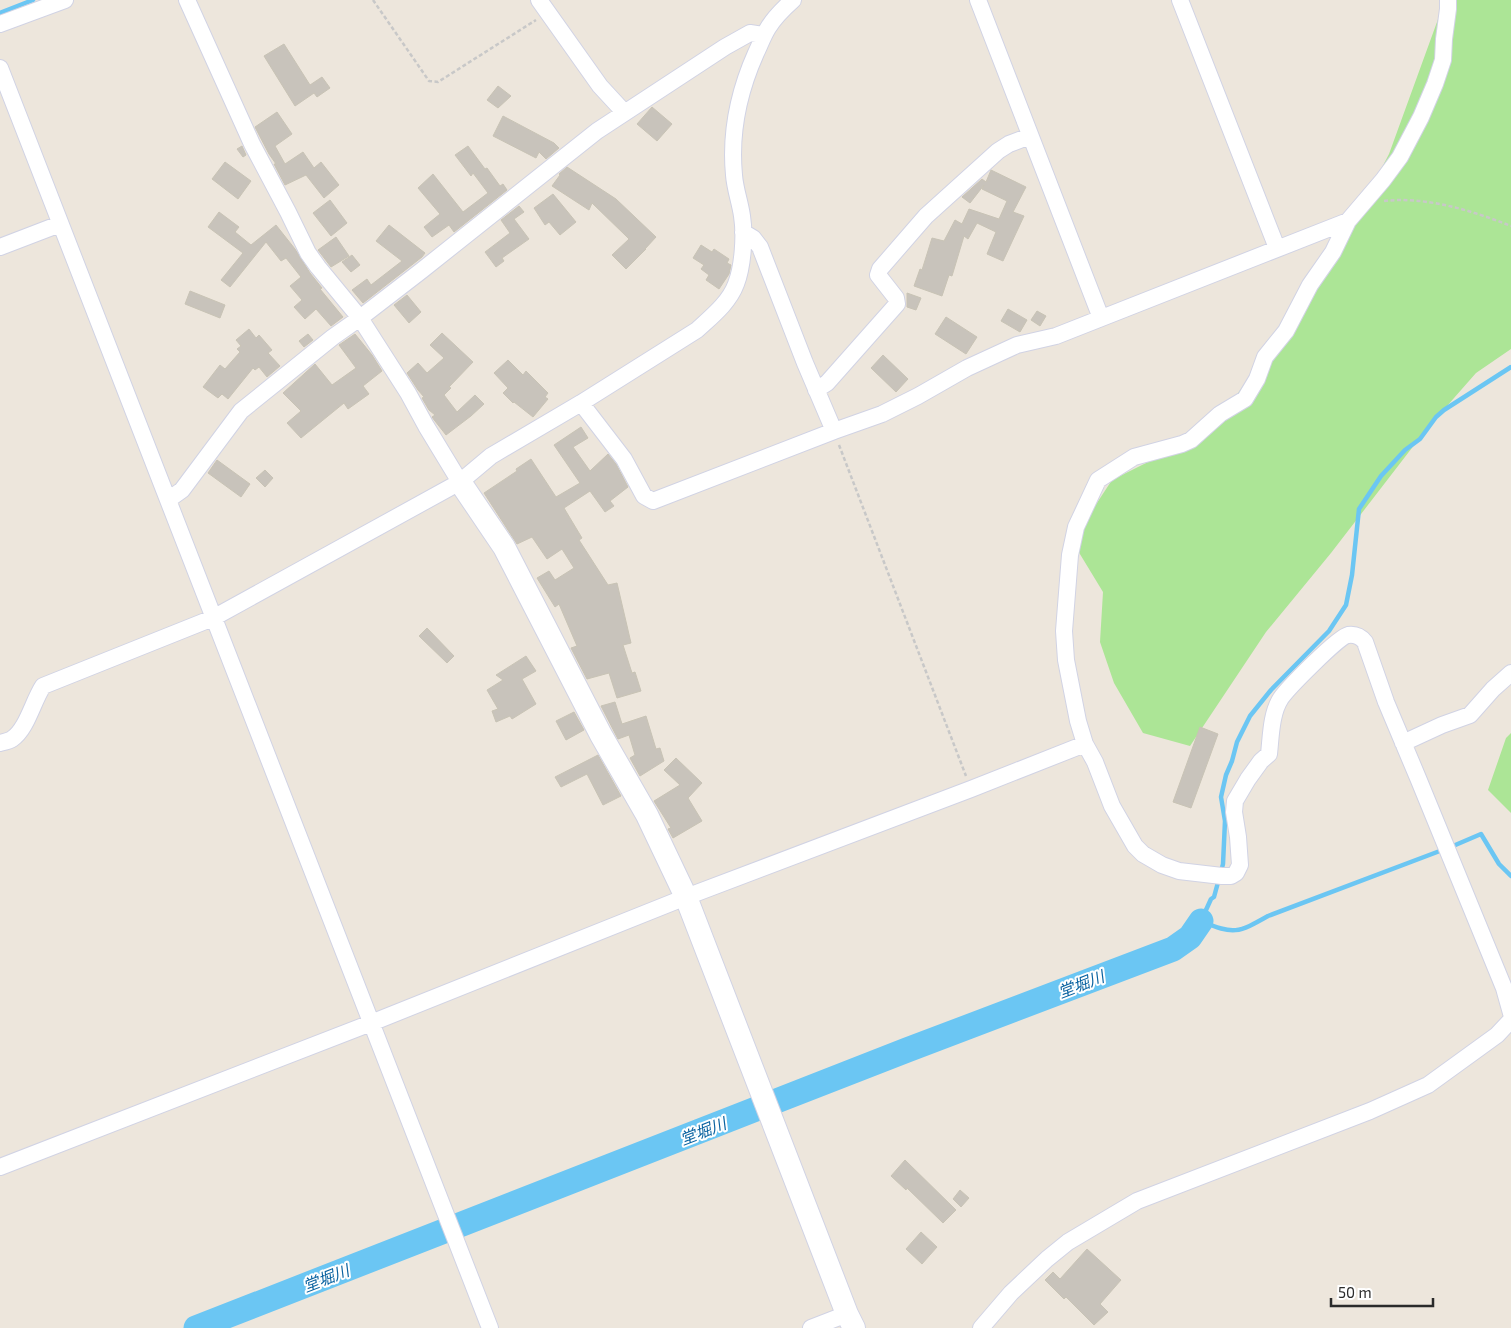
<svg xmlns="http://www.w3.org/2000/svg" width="1511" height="1328" viewBox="0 0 1511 1328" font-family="'Exo 2','Noto Sans JP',sans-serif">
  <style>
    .green { fill: #ace596 }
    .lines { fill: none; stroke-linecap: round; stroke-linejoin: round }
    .stream { stroke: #6bc6f3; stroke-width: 4.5 }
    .river { stroke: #6bc6f3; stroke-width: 25 }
    .building { fill: #c8c3bb; stroke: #c8c3b5 }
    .street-casing { stroke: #d1d3e4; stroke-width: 18 }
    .secondary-casing { stroke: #d1d3e4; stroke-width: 24 }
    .path { stroke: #c8c8c8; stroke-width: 2.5; stroke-dasharray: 4 2.5; stroke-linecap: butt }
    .street { stroke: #fff; stroke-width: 16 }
    .secondary { stroke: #fff; stroke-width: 22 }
    .labels { text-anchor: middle; stroke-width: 4; stroke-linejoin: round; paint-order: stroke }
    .water-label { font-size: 16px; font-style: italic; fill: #0962a0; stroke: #fff }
  </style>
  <rect width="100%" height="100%" fill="#ede6dc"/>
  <path class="green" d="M1445,0H1511V349L1476,373L1425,431L1331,553L1266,632L1190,746L1143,733L1114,683L1100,642L1103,592L1072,541L1112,480L1212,430L1283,329L1333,261L1389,154Z
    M1511,733V813L1488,790L1506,738Z"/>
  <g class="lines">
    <path class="stream" d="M0,13L33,0
      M1511,367L1444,410L1436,417L1420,439L1405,450L1381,476L1359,509L1352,575L1346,605L1329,631L1271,690L1250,716L1237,742L1232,761L1226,775L1221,797L1225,821L1223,864L1214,897L1211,899L1201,921C1234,935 1238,933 1268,916L1453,846L1481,834L1499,864L1511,876"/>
    <path class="river" d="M196,1328L907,1050L1173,949L1190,937L1201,921"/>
  </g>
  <path class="building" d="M284,44L310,85L322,77L330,88L317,97L314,93L295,106L264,56Z
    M498,86L511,96L498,108L487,100Z
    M652,107L672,124L657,141L637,124Z
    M277,112L292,134L275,146L285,164L303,152L314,168L321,162L339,185L324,198L306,175L285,185L274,164H276L269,154L255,127Z
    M503,116L554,143L559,148L546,159L539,152L536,158L493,136Z
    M242,146L246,155L243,157L237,149Z
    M468,146L485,169L487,168L500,186L503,184L507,190L454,232L449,225L432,237L424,227L440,214L418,188L433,174L463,212L488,193L473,173L471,176L455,155Z
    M225,162L251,181L238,199L212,179Z
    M567,167L616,199L656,237L645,249H646L626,269L612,255L629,239L626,236L592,203L589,210L552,186L560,175L559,174Z
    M991,170L1026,187L1013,212L1024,216L1003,261L987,254L996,232L977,223L968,239L964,236L952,276L949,275L942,296L914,286L920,269L922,270L932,238L944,241L955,220L962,224L969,209L999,219L1007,201L982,189L984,185L970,203L962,197L982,179L986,182Z
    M553,194L576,222L560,235L549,222L545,225L534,208Z
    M330,200L347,223L331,236L313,213Z
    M519,206L524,212L514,219L529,239L502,258L504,261L496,267L485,252L510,233L501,220Z
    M219,212L239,227L235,232L251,245L276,225L295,249L310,273L322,288L320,289L343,317L331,326L316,309L305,319L294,307L302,300L290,286L301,277L286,258L281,261L266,242L230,287L221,280L243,253L208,227Z
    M389,225L425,253L422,257L363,303L352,290L367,279L371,285L402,261L376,241Z
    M336,237L349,256L331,267L318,250Z
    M701,245L712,252L714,249L729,259L727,263L731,265L729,274L719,289L706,280L709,275L701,269L704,265L693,258Z
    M352,255L360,265L351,272L342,262Z
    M190,291L225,305L220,318L185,304Z
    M907,293L921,298L916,310L907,307Z
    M407,295L421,312L409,323L394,305Z
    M1008,309L1027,320L1020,332L1001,321Z
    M1037,311L1046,316L1040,326L1031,320Z
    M946,317L977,337L966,354L935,334Z
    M249,329L256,338L259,335L272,350L268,353L280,366L267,377L259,367L255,370L253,368L228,399L222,394L218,398L203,387L220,365L225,369L240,352L237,349L241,346L236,340Z
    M442,333L473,362L449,387L451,388L444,395L457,412L475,395L484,404L471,416L446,435L435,421L432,417L435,415L429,410L422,398L424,397L418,390L407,373L418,363L427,373L444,358L430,345Z
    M308,334L313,340L304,347L299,341Z
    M355,334L372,355L382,371L363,386L369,394L348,409L344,403L301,438L287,423L301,411L283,393L315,364L332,385L356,368L339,345Z
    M883,355L908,379L896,392L871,368Z
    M508,360L523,375L526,371L548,393L545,397L548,399L533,417L514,402L513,403L503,393L508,388L494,373Z
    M581,427L588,438L573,447L590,471L608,454L616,464L628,487L610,501L614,506L605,512L590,491L564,508L582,538L579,540L608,585L617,583L631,643L623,645L632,673L635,672L641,691L617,698L609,673L587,679L571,648L577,646L559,604L555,607L537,578L549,571L555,580L574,568L562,549L547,559L532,537L517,544L484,493L517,471L516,469L531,459L556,497L580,483L554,445Z
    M217,460L250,484L241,497L208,473Z
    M265,470L273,478L265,487L256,478Z
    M427,628L454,656L447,663L419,636Z
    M526,656L536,671L522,679L536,704L512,719L510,716L496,722L492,711L498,709L487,690L503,680L496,675Z
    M615,702L622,724L646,716L656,749L660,748L664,761L640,776L630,758L635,755L629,735L618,739L601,706Z
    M574,712L584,730L566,740L556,721Z
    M1200,727L1218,734L1191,808L1173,802Z
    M598,755L621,796L603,805L587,774L561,787L555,777Z
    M676,758L702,783L688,798L702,821L673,838L668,829L671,828L654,801L680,785L664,770Z
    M905,1160L956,1210L943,1223L907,1188L906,1190L891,1176Z
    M960,1190L969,1198L961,1207L953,1199Z
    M921,1232L937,1247L922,1264L906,1249Z
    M1087,1249L1121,1280L1100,1304L1108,1312L1094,1325L1066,1297L1064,1299L1045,1280L1053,1272L1060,1279Z"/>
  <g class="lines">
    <g class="street-casing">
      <path id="street" d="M187,0L252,144L288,212L308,253L318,267L360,318L408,393L426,426L460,482
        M539,0L600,86L624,112
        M978,0L1101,318
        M1180,0L1277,248
        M1448,0V9L1444,39L1443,60L1435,84L1421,117L1400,157L1383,180L1348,221L1333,252L1310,285L1286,331L1265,357L1257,379L1245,399L1220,414L1191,440L1182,444L1134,457L1098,480L1076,527L1070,555L1064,631L1066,660L1078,721L1085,744L1095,762L1112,806L1135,846L1143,854L1162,865L1179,871L1222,876H1231L1236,873L1240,865L1238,837L1234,812L1235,801L1248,779L1261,761L1269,754C1271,736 1271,713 1281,698C1288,688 1338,637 1348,635C1355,634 1361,637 1365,642L1386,702L1418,778L1504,988L1511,1013
        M0,24L65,0
        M0,68L490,1328
        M743,232L753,238L760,247L805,363L834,431
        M0,247L60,224
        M816,390L827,383L897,304L896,298L878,275L880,269L926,216L998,151L1009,144L1030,136
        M581,403L624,459L644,496L653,501L834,431L882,414L918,396L967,368L1017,345L1056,336L1348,221
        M168,500L182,490L241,411L333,337L360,318L421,271L597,131L725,47L750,33L764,35
        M0,743C4,742 9,741 12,739C27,729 33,701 43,686L213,618L460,482L491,456L581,403L697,330C711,317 729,303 736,284C743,266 745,235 742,216C740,202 735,189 734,175C730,133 739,91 756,53C760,45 763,36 768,28C774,18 784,8 793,0
        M1403,743L1442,725L1470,715L1493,689L1511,673
        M0,1167L371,1023L686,897L971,789L1085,744
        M811,1328L847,1314
        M981,1328L1011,1293L1047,1259L1068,1242L1137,1201L1370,1111L1428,1085L1497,1035L1511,1020"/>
    </g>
    <g class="secondary-casing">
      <path id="secondary" d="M460,482L504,547L601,735L647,815L686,897L847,1314L854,1328"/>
    </g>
    <path class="path" d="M373,0L429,81L438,82L536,20
      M1384,201C1426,196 1473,211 1511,226
      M839,445L966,776"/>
    <use href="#street" class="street"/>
    <use href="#secondary" class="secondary"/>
  </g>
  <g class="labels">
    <g class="water-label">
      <text transform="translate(1081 984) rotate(-21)" y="6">堂堀川</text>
      <text transform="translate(703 1131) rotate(-21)" y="6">堂堀川</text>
      <text transform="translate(326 1278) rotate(-21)" y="6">堂堀川</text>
    </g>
  </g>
  <path d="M1331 1298v8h102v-8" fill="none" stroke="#2a2a2a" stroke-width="2.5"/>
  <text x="1338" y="1298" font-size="15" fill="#2a2a2a" stroke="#ffffff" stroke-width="4" paint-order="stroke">50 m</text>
</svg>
